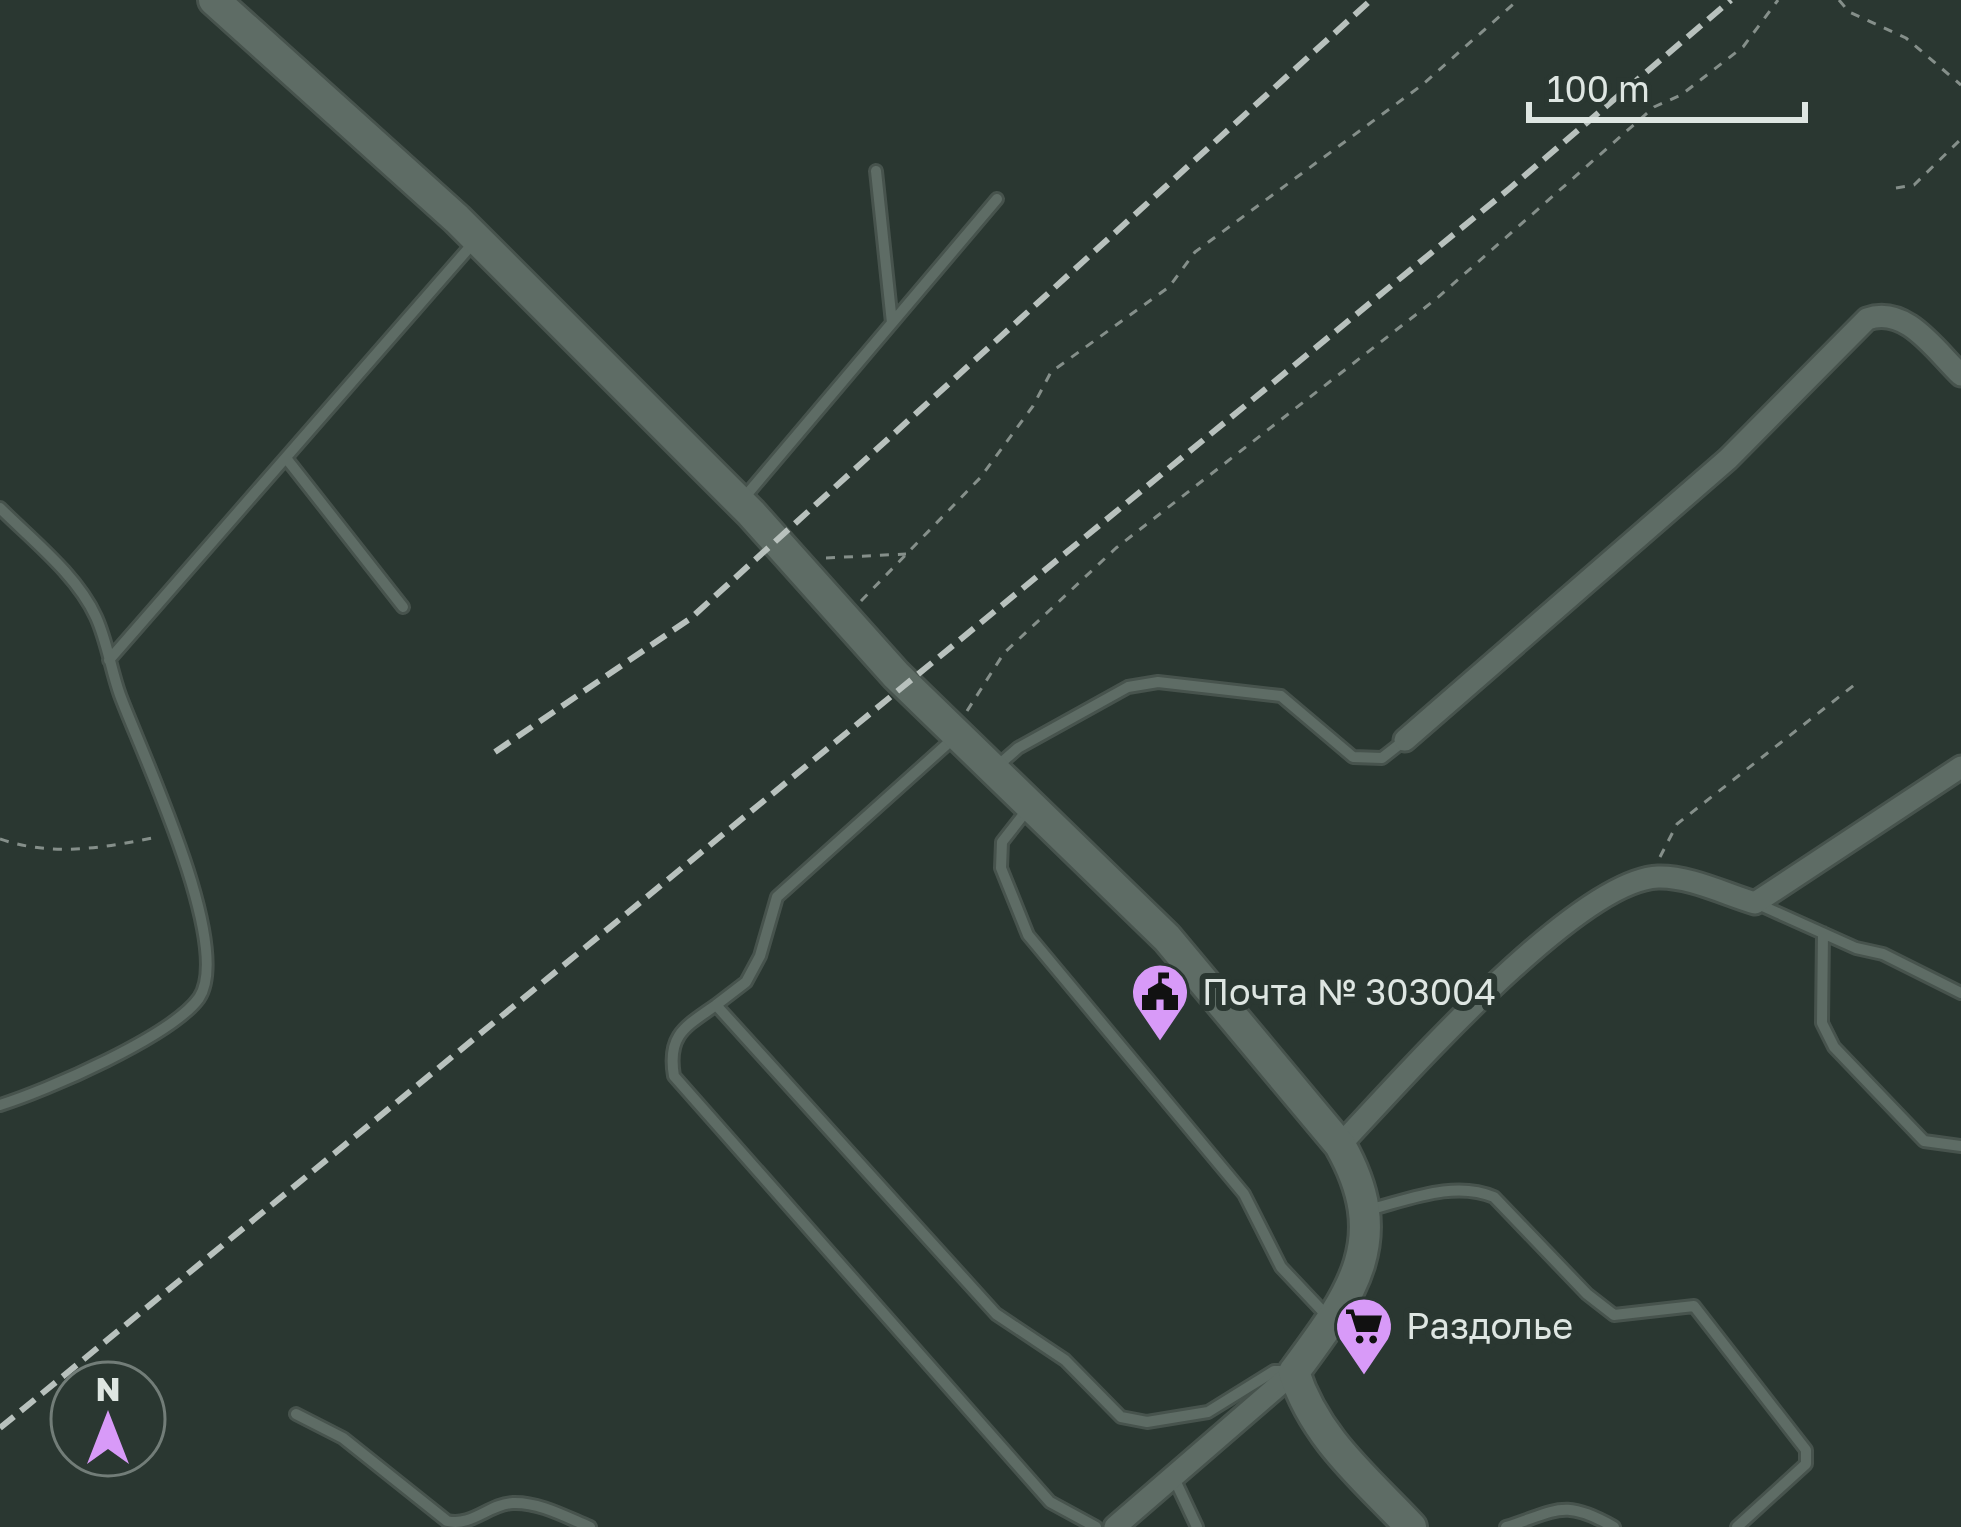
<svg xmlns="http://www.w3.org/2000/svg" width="1961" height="1527" viewBox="0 0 1961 1527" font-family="'Golos Text',sans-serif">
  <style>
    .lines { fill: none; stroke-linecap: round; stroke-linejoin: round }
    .lane-casing { stroke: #47534d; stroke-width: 16 }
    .street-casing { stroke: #47534d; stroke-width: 27 }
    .secondary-casing { stroke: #47534d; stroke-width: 36 }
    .path { stroke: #858f8a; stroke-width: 3; stroke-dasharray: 9 9; stroke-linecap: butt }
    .lane { stroke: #5e6c65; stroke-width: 10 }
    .street { stroke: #5e6c65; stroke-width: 21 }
    .secondary { stroke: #5e6c65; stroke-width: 30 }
    .rail { stroke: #b8c1bd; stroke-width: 6; stroke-dasharray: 18 9; stroke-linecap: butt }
    .labels { text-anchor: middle; stroke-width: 12; stroke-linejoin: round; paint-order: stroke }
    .poi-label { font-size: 36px; fill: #dee6e2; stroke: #2a3731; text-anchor: start }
  </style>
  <rect width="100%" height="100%" fill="#2a3731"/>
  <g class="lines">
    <g class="lane-casing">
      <path id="lane" d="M876,171L892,323
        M286,458L403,607
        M743,499L997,199
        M0,508C32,540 77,575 96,617C107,641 111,670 120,695C141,752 234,946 199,998C172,1036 46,1091 0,1105
        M109,660L475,241
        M994,769L1018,748L1128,687L1158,682L1281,696L1353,757L1382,758L1405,740
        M1027,810L1002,842L1001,868L1028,935L1244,1194L1281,1267L1330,1319
        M1758,904L1856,948L1883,954L1961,993
        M1823,933L1822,1023L1834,1047L1924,1141L1961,1146
        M716,1005L746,982L760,956L777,897L955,737
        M1368,1210C1408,1200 1454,1180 1494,1197L1587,1294L1614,1315L1694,1306L1806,1450V1464L1737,1527
        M296,1414L343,1438L447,1521C472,1527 489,1504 513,1503C539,1502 566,1517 590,1527
        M1173,1476L1197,1527
        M1096,1527L1050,1502L674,1076C667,1035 685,1027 716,1005L996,1314L1065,1360L1121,1417L1147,1422L1208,1412L1274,1371H1291
        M1506,1527C1557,1511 1563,1498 1614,1527"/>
    </g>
    <g class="street-casing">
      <path id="street" d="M1405,740L1728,459L1867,319C1906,305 1935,350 1961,375
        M1340,1145C1399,1083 1576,880 1658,877C1689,876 1725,894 1755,903L1961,767
        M1115,1527L1294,1372"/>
    </g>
    <g class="secondary-casing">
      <path id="secondary" d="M214,0L457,219L751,513L896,675L1167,938L1340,1145C1394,1240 1352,1294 1294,1372C1315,1438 1365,1478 1411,1527"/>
    </g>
    <path class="path" d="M1839,0L1849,12L1906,38L1961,85
      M1896,188L1914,185L1961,139
      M826,558L906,554
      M861,601L980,478L1033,406L1051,372L1169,287L1195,252L1422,85L1518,0
      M967,711L1004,653L1116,548L1436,299L1654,107L1681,95L1743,47L1778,0
      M0,839C52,857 104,848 157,837
      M1660,857L1677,824L1858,682"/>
    <use href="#lane" class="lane"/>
    <use href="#street" class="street"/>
    <use href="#secondary" class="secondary"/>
    <path class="rail" d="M495,752L691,618L1371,0
      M0,1428L1509,189L1731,0"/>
  </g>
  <defs>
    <g id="civic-pin" transform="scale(3)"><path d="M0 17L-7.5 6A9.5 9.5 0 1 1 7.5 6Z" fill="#d89af8" stroke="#2a3731"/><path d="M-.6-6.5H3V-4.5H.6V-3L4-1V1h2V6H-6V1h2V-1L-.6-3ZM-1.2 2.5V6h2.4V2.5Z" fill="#111"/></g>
    <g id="supermarket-pin" transform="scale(3)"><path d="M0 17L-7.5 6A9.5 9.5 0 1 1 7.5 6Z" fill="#d89af8" stroke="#2a3731"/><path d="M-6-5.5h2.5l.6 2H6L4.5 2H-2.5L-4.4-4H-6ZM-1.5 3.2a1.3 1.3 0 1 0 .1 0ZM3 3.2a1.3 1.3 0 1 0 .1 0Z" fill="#111"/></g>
  </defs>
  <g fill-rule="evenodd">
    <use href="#civic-pin" x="1160" y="992"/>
    <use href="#supermarket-pin" x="1364" y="1326"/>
  </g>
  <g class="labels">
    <g class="poi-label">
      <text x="1202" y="1005">Почта № 303004</text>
      <text x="1406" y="1339">Раздолье</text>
    </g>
  </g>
  <g transform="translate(108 1419)"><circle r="57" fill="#2a3731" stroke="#727d78" stroke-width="3"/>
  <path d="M0-9L21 45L0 30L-21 45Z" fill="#d89af8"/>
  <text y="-18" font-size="33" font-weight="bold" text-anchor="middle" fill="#dee6e2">N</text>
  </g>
  <path d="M1529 102v18h276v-18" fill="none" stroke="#dee6e2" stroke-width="6"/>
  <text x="1547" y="102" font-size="36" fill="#dee6e2" stroke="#2a3731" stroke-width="9" paint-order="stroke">100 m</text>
</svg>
